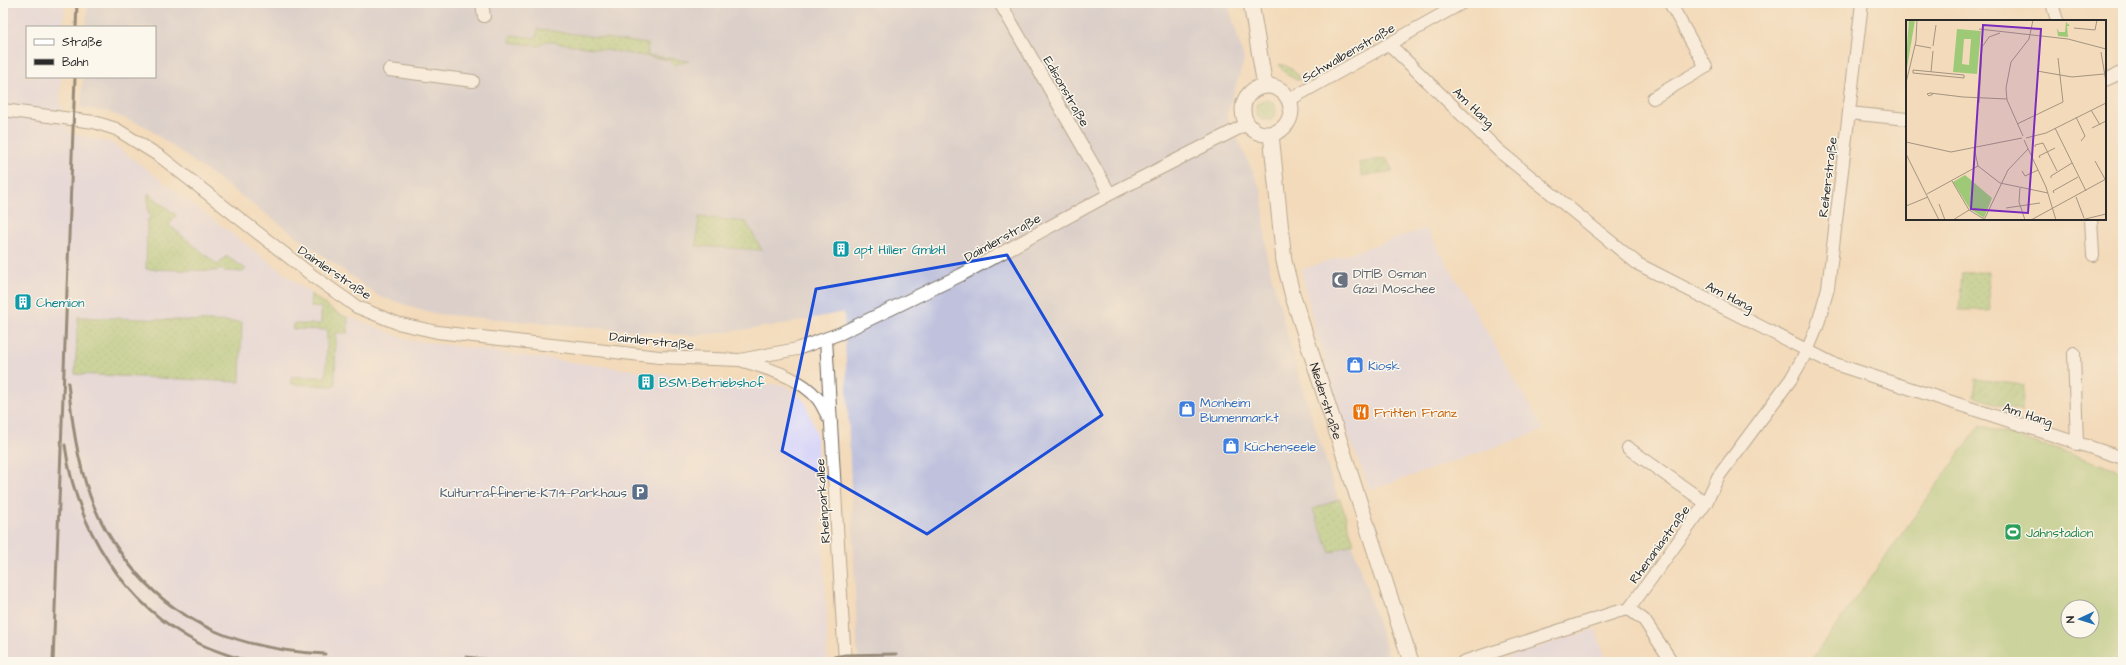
<svg xmlns="http://www.w3.org/2000/svg" width="2126" height="665" viewBox="0 0 2126 665" font-family="'Architects Daughter',sans-serif">
  <style>
    .built { fill: #d9d7f8 }
    .industrial { fill: #c0c2dd }
    .grass { fill: url(#grass-dots); stroke: #647a52 }
    .garden { fill: url(#garden-furrows); stroke: #647a52 }
    .pitch { fill: #9eca78; stroke: #647a52; fill-rule: evenodd }
    .lines { fill: none; stroke-linecap: round; stroke-linejoin: round }
    .minor-casing { stroke: #71685d; stroke-width: 14 }
    .tertiary-casing { stroke: #71685d; stroke-width: 17 }
    .minor { stroke: #fff; stroke-width: 12 }
    .tertiary { stroke: #fff; stroke-width: 15 }
    .rail { stroke: #2b2b2b; stroke-width: 3 }
    .marked { fill: none; stroke: #1d4ed8; stroke-width: 3; stroke-linejoin: round }
    .labels { text-anchor: middle; stroke-width: 3; stroke-linejoin: round; paint-order: stroke }
    .street-label { font-size: 13px; fill: #2b2b2b; stroke: #fbf7ec }
    .culture-label { font-size: 13px; fill: #0d838f; stroke: #fbf7ec; text-anchor: start }
    .worship-label { font-size: 13px; fill: #5b616d; stroke: #fbf7ec; text-anchor: start }
    .shop-label { font-size: 13px; fill: #366cbe; stroke: #fbf7ec; text-anchor: start }
    .food-label { font-size: 13px; fill: #c56008; stroke: #fbf7ec; text-anchor: start }
    .service-label { font-size: 13px; fill: #4e5e75; stroke: #fbf7ec; text-anchor: end }
    .leisure-label { font-size: 13px; fill: #27864d; stroke: #fbf7ec; text-anchor: start }
    .inset-road { fill: none; stroke: #a39481; stroke-width: 1 }
    .view { fill: #7b2cbf; fill-opacity: 0.15; stroke: #7b2cbf; stroke-width: 2 }
    .inset-edge { fill: none; stroke: #2b2b2b; stroke-width: 2 }
  </style>
  <defs>
    <pattern id="grass-dots" width="8" height="8" patternUnits="userSpaceOnUse"><rect width="8" height="8" fill="#9eca78"/><path d="M2 2h.1M6 6h.1" fill="none" stroke="#81a463" stroke-width="1.8" stroke-linecap="round"/></pattern>
    <pattern id="garden-furrows" width="10" height="10" patternUnits="userSpaceOnUse"><rect width="10" height="10" fill="#9eca78"/><path d="M-1 1l2-2M0 10L10 0M9 11l2-2" fill="none" stroke="#81a463"/></pattern>
  </defs>
  <rect width="100%" height="100%" fill="#fbf7ec"/>
  <filter id="ink" filterUnits="userSpaceOnUse"><feTurbulence type="fractalNoise" baseFrequency=".025" numOctaves="2"/><feDisplacementMap in="SourceGraphic" scale="8" xChannelSelector="R" yChannelSelector="G"/><feConvolveMatrix kernelMatrix="1 2 1 2 8 2 1 2 1" color-interpolation-filters="sRGB"/></filter>
  <filter id="wash" filterUnits="userSpaceOnUse"><feTurbulence type="fractalNoise" baseFrequency=".012" numOctaves="4" result="noise"/><feDisplacementMap in="SourceGraphic" scale="16" xChannelSelector="R" yChannelSelector="G"/><feGaussianBlur stdDeviation="0.9" result="paint"/><feColorMatrix in="noise" values="0 0 0 0 0 0 0 0 0 0 0 0 0 0 0 0 0 1.4 0 .05"/><feComposite in="paint" operator="in"/></filter>
  <g filter="url(#wash)">
    <rect width="100%" height="100%" fill="#f3daba"/>
    <path class="built" d="M3,3H65L63,27H27V77H61L60,102L70,133L112,143L334,311L409,340L712,381L785,385L805,402L816,432L827,617V662H3Z
      M1426,228L1544,430L1370,490L1346,429L1315,330L1301,270Z
      M1595,629L1607,662H1492Z"/>
    <path class="industrial" d="M88,3H1228L1244,60L1227,115L1262,192L1267,259L1298,373L1378,624L1391,662H858L844,312L779,325L694,336L437,314L380,297L145,126L108,112L81,108L83,77H155V27H86Z"/>
    <path class="grass" d="M538,29L648,44L647,55L689,61L675,65L670,60L546,41L539,46L510,42L511,35L536,38Z
      M1279,64C1289,66 1295,70 1300,80C1289,78 1284,74 1279,64Z
      M1256 110a10 10 0 1 1 20 0a10 10 0 1 1-20 0Z
      M148,193L176,215L169,225L218,265L226,256L246,269L243,272L224,271L220,268L217,271L146,269L147,220L151,217L148,213Z
      M699,217L746,222L762,250L696,246Z
      M1988,272L1990,310H1959L1962,273Z
      M311,294L334,311L348,318V333H336L335,386L291,384V377H326L327,330L292,329L293,324H321V308L310,307Z
      M78,317L242,322L240,382L75,374Z
      M1340,499L1354,543L1330,553L1313,509Z"/>
    <path class="garden" d="M1386,158L1393,171L1362,176L1359,163Z
      M1975,379L2024,385L2022,411L1974,397Z"/>
    <path class="pitch" d="M1980,425L2123,471V662H1810ZM2068,607H2092V631H2068Z"/>
  </g>
  <g filter="url(#ink)">
    <g class="lines">
      <g class="minor-casing">
        <path id="minor" d="M482,3L484,16
          M1000,3L1110,194
          M2052,3L2057,21
          M1390,45L1499,151L1638,264L1832,363L2123,458
          M389,70L473,81
          M2105,80L2123,72
          M1653,98L1706,67L1670,3
          M1289,100L1462,3
          M3,110L94,122L116,129L161,157L313,276L357,307L397,323L437,332L659,357L740,360L797,349L841,333L961,275L1110,194L1247,124
          M1849,113L1907,119
          M2091,219L2093,255
          M826,339L845,662
          M2074,353L2077,444
          M743,361C769,369 800,377 818,399C822,404 825,412 829,418
          M1628,448L1706,503
          M1629,609L1644,620L1672,662
          M1463,662L1616,612L1629,609L1706,503L1718,477L1791,379L1807,351L1817,327L1828,288L1862,3"/>
      </g>
      <g class="tertiary-casing">
        <g id="tertiary">
          <path d="M1251,3L1265,86"/>
          <circle cx="1267" cy="110" r="24"/>
          <path id="s1" d="M1271,134L1284,261L1293,297L1411,662"/>
        </g>
      </g>
      <use href="#minor" class="minor"/>
      <use href="#tertiary" class="tertiary"/>
      <path class="rail" d="M76,27L77,3
        M68,383C72,421 77,460 90,496C98,519 111,540 125,559C176,627 244,650 325,654
        M65,445C76,528 124,605 200,644C215,651 232,656 248,662
        M466,657L508,662
        M53,662L75,77
        M807,662L845,655L896,654"/>
    </g>
  </g>
  <path d="M0 0H2126V665H0ZM1007,255L1102,415L927,534L782,451L816,289Z" fill="#f3daba" fill-opacity=".55" fill-rule="evenodd"/>
  <path class="marked" d="M1007,255L1102,415L927,534L782,451L816,289Z"/>
  <defs>
    <g id="building-square" transform="scale(0.9)"><rect x="-9" y="-9" width="18" height="18" rx="4" fill="#0f9aa8" stroke="#fbf7ec"/><path d="M-4-6H4V6H1V3H-1V6H-4ZM-2.5-4.3h1.7v1.8h-1.7ZM.8-4.3h1.7v1.8H.8ZM-2.5-1h1.7V.8h-1.7ZM.8-1h1.7V.8H.8Z" fill="#fff"/></g>
    <g id="mosque-square" transform="scale(0.9)"><rect x="-9" y="-9" width="18" height="18" rx="4" fill="#6b7280" stroke="#fbf7ec"/><path d="M3.5-4.9A6 6 0 1 0 3.5 4.9A5 5 0 1 1 3.5-4.9Z" fill="#fff"/></g>
    <g id="shop-square" transform="scale(0.9)"><rect x="-9" y="-9" width="18" height="18" rx="4" fill="#3f7fe0" stroke="#fbf7ec"/><path d="M-5-2.5h2.3a2.7 3.5 0 0 1 5.4 0H5L5.5 6h-11ZM-1.5-2.5h3a1.5 2.3 0 0 0-3 0Z" fill="#fff"/></g>
    <g id="restaurant-square" transform="scale(0.9)"><rect x="-9" y="-9" width="18" height="18" rx="4" fill="#e8710a" stroke="#fbf7ec"/><path d="M-5-6h1v4h1v-4h1v4h1v-4h1v5L-1.5 .5V6h-2V.5L-5-1ZM5-6V6H3V1.5H1.5Q1.5-4 5-6Z" fill="#fff"/></g>
    <g id="parking-square" transform="scale(0.9)"><rect x="-9" y="-9" width="18" height="18" rx="4" fill="#5c6f8a" stroke="#fbf7ec"/><path d="M-3.5-5.5H1a3.5 3.5 0 0 1 0 7H-1V5.5H-3.5ZM-1-3.4V-.6H.8a1.4 1.4 0 0 0 0-2.8Z" fill="#fff"/></g>
    <g id="stadium-square" transform="scale(0.9)"><rect x="-9" y="-9" width="18" height="18" rx="4" fill="#2e9e5b" stroke="#fbf7ec"/><path d="M0-5a6.5 5 0 1 0 0 10a6.5 5 0 1 0 0-10ZM-3.5-1.8h7v3.6h-7Z" fill="#fff"/></g>
  </defs>
  <g fill-rule="evenodd">
    <use href="#building-square" x="841" y="249"/>
    <use href="#mosque-square" x="1340" y="280"/>
    <use href="#building-square" x="23" y="302"/>
    <use href="#shop-square" x="1355" y="365"/>
    <use href="#building-square" x="646" y="382"/>
    <use href="#shop-square" x="1187" y="409"/>
    <use href="#restaurant-square" x="1361" y="412"/>
    <use href="#shop-square" x="1231" y="446"/>
    <use href="#parking-square" x="640" y="492"/>
    <use href="#stadium-square" x="2013" y="532"/>
  </g>
  <g class="labels">
    <g class="street-label">
      <text transform="translate(1348 52) rotate(-30)" y="5">Schwalbenstraße</text>
      <text transform="translate(1067 91) rotate(60)" y="5">Edisonstraße</text>
      <text transform="translate(1474 107) rotate(44)" y="5">Am Hang</text>
      <text transform="translate(1827 177) rotate(-83)" y="5">Reiherstraße</text>
      <text transform="translate(1002 237) rotate(-29)" y="5">Daimlerstraße</text>
      <text transform="translate(335 272) rotate(34)" y="5">Daimlerstraße</text>
      <text transform="translate(1730 296) rotate(27)" y="5">Am Hang</text>
      <text transform="translate(652 340) rotate(6)" y="5">Daimlerstraße</text>
      <text dy="5" stroke="none"><textPath href="#s1" startOffset="274">Niederstraße</textPath></text>
      <text transform="translate(2028 414) rotate(18)" y="5">Am Hang</text>
      <text transform="translate(822 501) rotate(-94)" y="5">Rheinparkallee</text>
      <text transform="translate(1659 544) rotate(-54)" y="5">Rhenaniastraße</text>
    </g>
    <g class="culture-label">
      <text x="854" y="254">apt Hiller GmbH</text>
      <text x="36" y="307">Chemion</text>
      <text x="659" y="387">BSM-Betriebshof</text>
    </g>
    <g class="worship-label">
      <text x="1353" y="278">DİTİB Osman<tspan x="1353" dy="15">Gazi Moschee</tspan></text>
    </g>
    <g class="shop-label">
      <text x="1368" y="370">Kiosk</text>
      <text x="1200" y="407">Monheim<tspan x="1200" dy="15">Blumenmarkt</tspan></text>
      <text x="1244" y="451">Küchenseele</text>
    </g>
    <g class="food-label">
      <text x="1374" y="417">Fritten Franz</text>
    </g>
    <g class="service-label">
      <text x="627" y="497">Kulturraffinerie-K714-Parkhaus</text>
    </g>
    <g class="leisure-label">
      <text x="2026" y="537">Jahnstadion</text>
    </g>
  </g>
  <g transform="translate(1906 20)">
    <rect width="200" height="200" fill="#f3daba"/>
    <path d="M3,0H9L0,54V38ZM160,2L164,6H161L162,17L152,16L151,8L153,12H159ZM51,9L75,11L71,54L47,52ZM58,19H65L63,45L56,44Z" fill="#9eca78" fill-rule="evenodd"/>
    <path d="M59,155L86,178L78,198L64,189L47,162Z" fill="#9eca78"/>
    <path class="inset-road" d="M168,8L189,10L191,0M73,9L162,19L200,29M9,25L25,28M27,26L30,5M195,32L200,62M7,50L58,55V58L7,53ZM131,51L166,57L198,54M25,52L27,31M0,63L10,21L11,0M27,74L23,76L21,74L24,73L57,77L101,79M73,83L76,27L83,17L94,13M185,90L194,105M170,97L179,116L175,121M111,104L157,82L152,38M149,108L180,171M186,108L200,101M117,116L101,80L100,68L105,42L123,19L127,0M120,118L140,113L200,83M118,120L140,167L150,200M0,122L45,132L116,118M68,127L72,146L94,163L142,173M129,127V125L137,123L151,151M0,134L33,200M134,138L133,136L149,128M189,141L199,159M116,151L119,156L132,150M145,158V156L166,143M46,161L63,190L78,199M114,168L113,182L119,200M148,173L147,171L172,157M21,174L72,146M170,177L178,198M33,184L39,200M0,186L22,177M100,188L134,183M47,200L63,190M78,200L102,150L122,129M125,200L200,159M175,200L200,194"/>
    <path class="view" d="M77,5L135,9L122,193L65,189Z"/>
    <rect width="200" height="200" class="inset-edge"/>
  </g>
  <rect width="2126" height="665" fill="none" stroke="#fbf7ec" stroke-width="16"/>
  <rect x="26" y="26" width="130" height="52" fill="#fbf7ec" stroke="#a8a59f"/>
  <rect x="34" y="39" width="20" height="6" fill="#ffffff" stroke="#a8a59f"/>
  <text x="62" y="46" font-size="12" fill="#2b2b2b">Straße</text>
  <rect x="34" y="59" width="20" height="6" fill="#2b2b2b" stroke="#a8a59f"/>
  <text x="62" y="66" font-size="12" fill="#2b2b2b">Bahn</text>
  <g transform="translate(2080 619) rotate(266)"><circle r="19" fill="#fbf7ec" stroke="#a8a59f"/>
  <path d="M0-3L7 15L0 10L-7 15Z" fill="#1f6fb2"/>
  <text y="-6" font-size="11" font-weight="bold" text-anchor="middle" fill="#2b2b2b">N</text>
  </g>
</svg>
